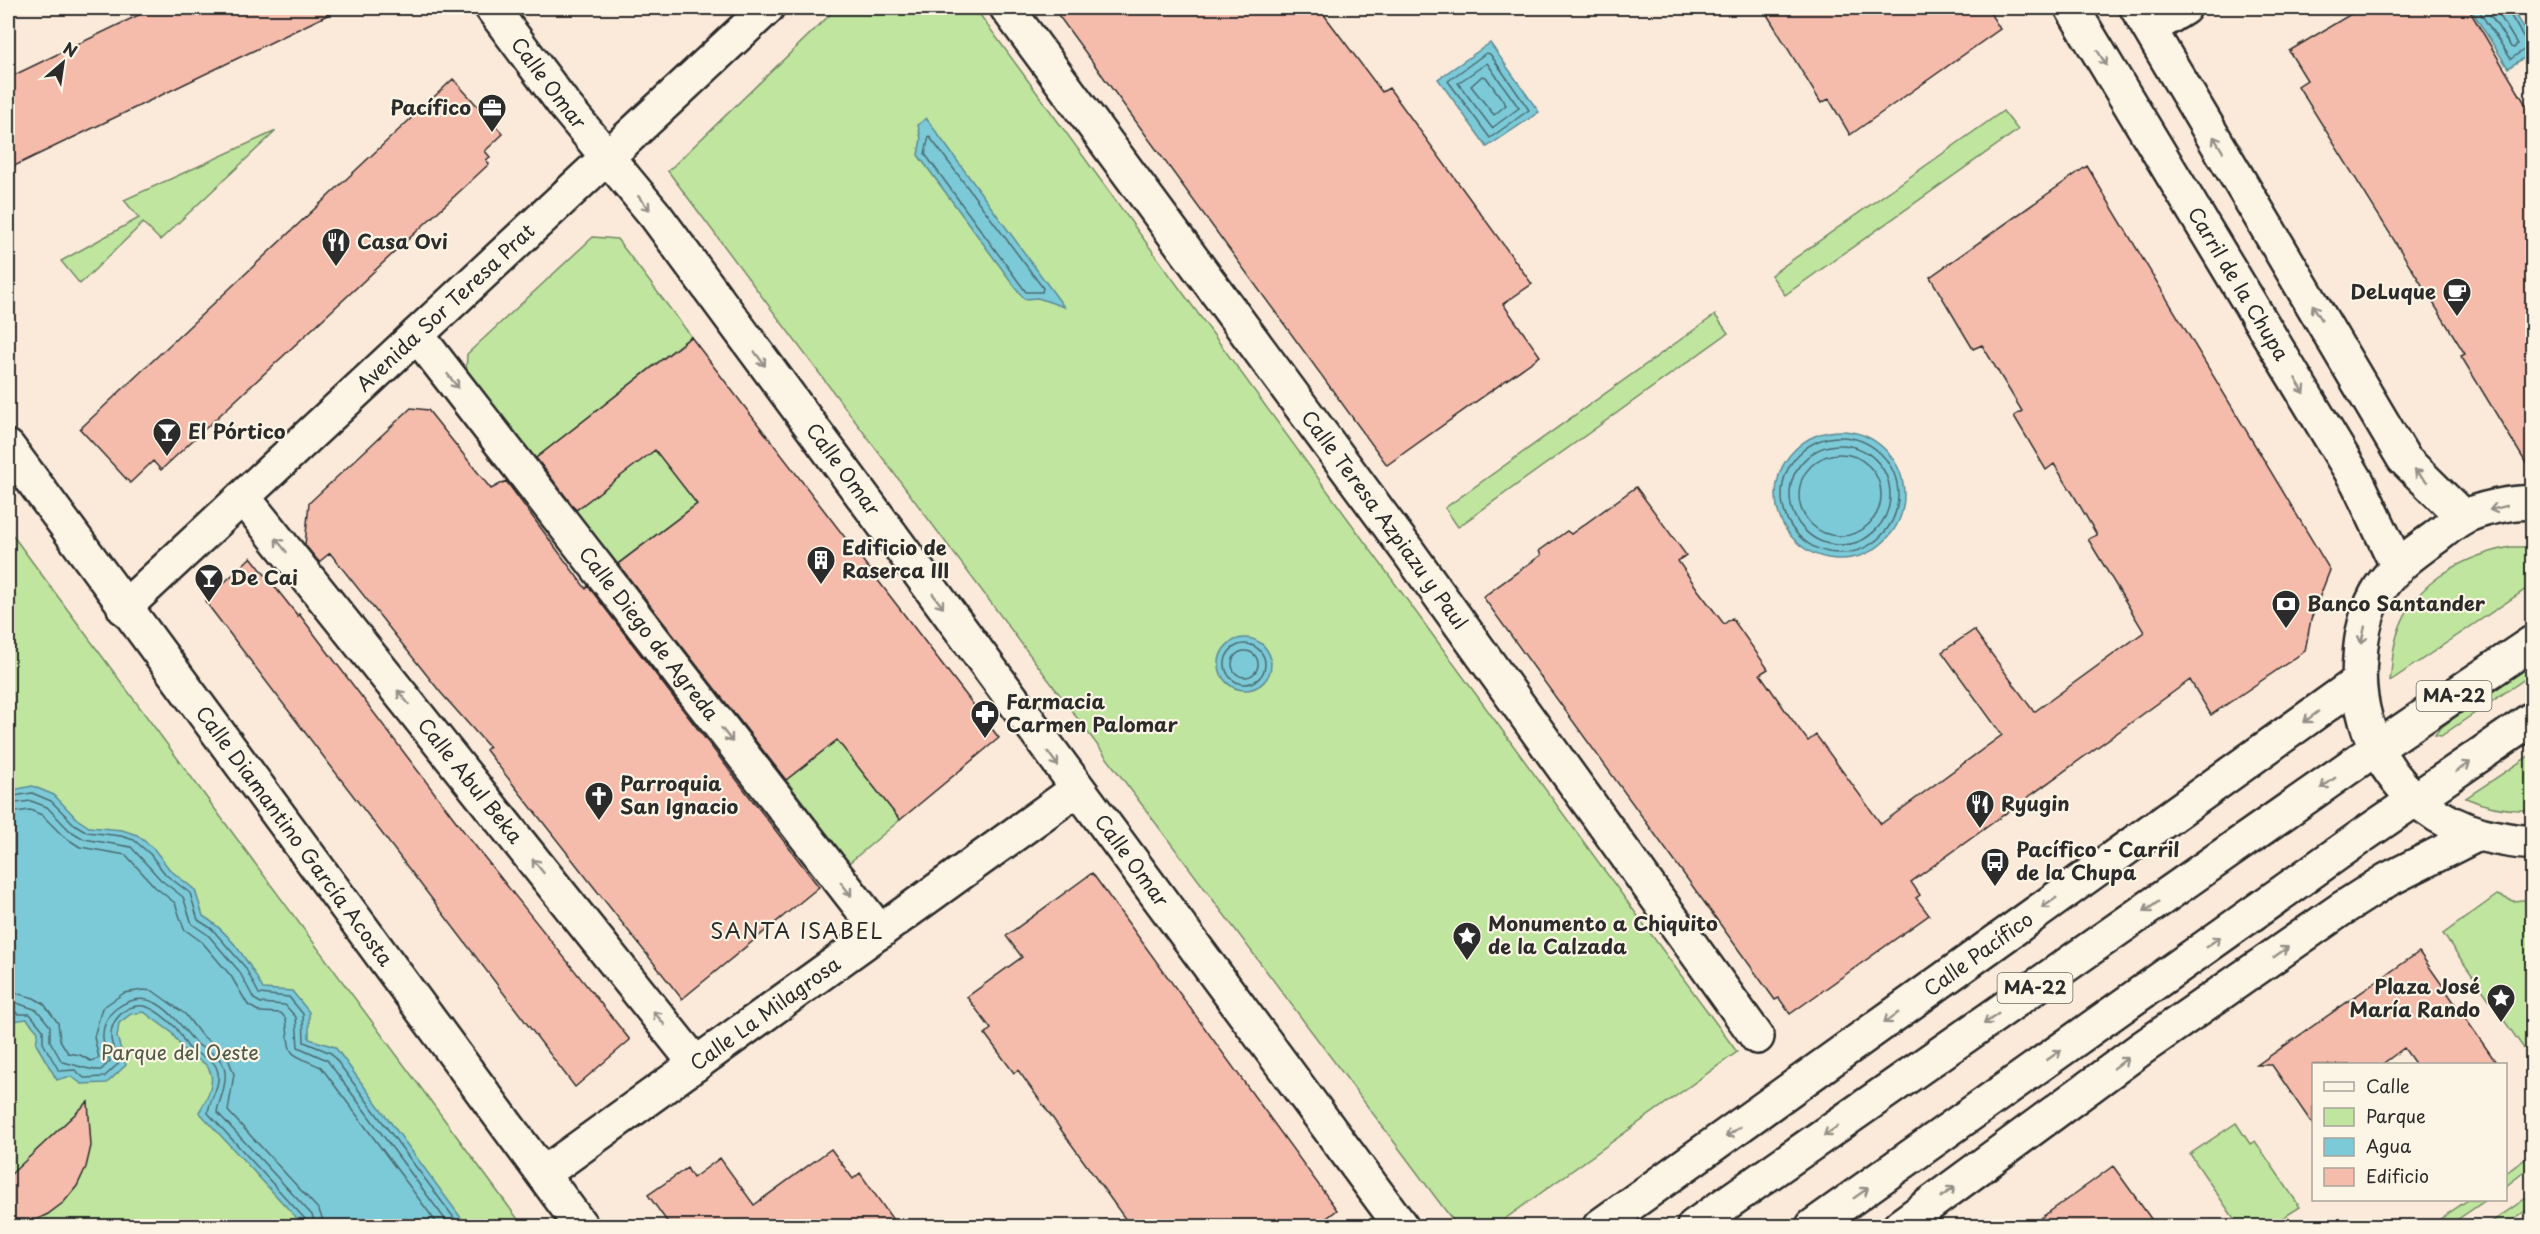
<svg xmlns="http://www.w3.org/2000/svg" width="2540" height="1234" viewBox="0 0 2540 1234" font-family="'Playpen Sans',sans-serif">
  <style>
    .green { fill: #bfe59f; stroke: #758865; stroke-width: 1.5 }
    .water { fill: #7ccad8; stroke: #5c8a93; stroke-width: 1.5 }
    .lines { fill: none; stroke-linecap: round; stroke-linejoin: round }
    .shore { stroke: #4b6b70; stroke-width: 1.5 }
    .building { fill: #f5bcac; stroke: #2b2b2b; stroke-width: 1.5 }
    .minor-casing { stroke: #2b2b2b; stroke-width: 38 }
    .major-casing { stroke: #2b2b2b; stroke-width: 38 }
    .minor { stroke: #fcf5e5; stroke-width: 33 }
    .major { stroke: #fcf5e5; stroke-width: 33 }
    .oneway { stroke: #949088 }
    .labels { text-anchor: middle; stroke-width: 4.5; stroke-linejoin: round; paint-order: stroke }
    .shield { fill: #fcf5e5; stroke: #6a6863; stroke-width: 1.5 }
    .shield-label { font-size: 18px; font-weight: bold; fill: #2b2b2b }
    .street-label { font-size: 20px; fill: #2b2b2b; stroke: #fcf5e5 }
    .poi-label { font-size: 20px; font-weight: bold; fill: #2b2b2b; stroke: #fcf5e5; text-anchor: start }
    .park-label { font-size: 20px; fill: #505a48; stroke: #fcf5e5 }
    .neighbourhood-label { font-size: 21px; letter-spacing: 1.5px; fill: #2b2b2b; stroke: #fcf5e5 }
  </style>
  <rect width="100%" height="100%" fill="#fbeada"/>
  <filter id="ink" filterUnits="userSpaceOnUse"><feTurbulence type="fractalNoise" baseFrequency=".0167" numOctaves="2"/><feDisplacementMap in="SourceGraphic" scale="12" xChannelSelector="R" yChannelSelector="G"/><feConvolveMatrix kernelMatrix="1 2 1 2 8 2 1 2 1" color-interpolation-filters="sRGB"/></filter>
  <g filter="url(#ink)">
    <path class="green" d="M837,8H975L1737,1052L1495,1226H1457L668,171Z
      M2003,111L2018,130L1785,295L1771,275Z
      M276,131L160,240L143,223L80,284L61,261L139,218L124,200Z
      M593,237L617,239L691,336L535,459L466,374L467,354Z
      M1715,315L1728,333L1458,527L1445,508Z
      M655,449L697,504L617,564L575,511Z
      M8,529L523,1226H8Z
      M2510,547H2532V585L2390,681C2392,668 2392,655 2395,643C2407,586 2458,558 2510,547Z
      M2532,663V674L2441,736L2435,735L2439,729Z
      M837,740L900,820L849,863L786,780Z
      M2532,754V810C2508,811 2488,808 2466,798Z
      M2497,895L2513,901L2532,899V1060L2443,934Z
      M2236,1123L2250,1144L2255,1141L2300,1207L2270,1226H2239L2190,1154Z
      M2532,1154V1166L2506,1186V1173Z
      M2532,1194V1217L2527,1210L2503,1226H2486Z
      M2468,1200H2486L2448,1226H2430Z"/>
    <path class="water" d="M2470,8H2511L2532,42V53L2508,68Z
      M1490,43L1539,112L1487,147L1438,79Z
      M926,118L1064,307L1038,298L1024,299L918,155L921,139L918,125Z
      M1776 495a64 64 0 1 1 128 0a64 64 0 1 1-128 0Z
      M1219 664a26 26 0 1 1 52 0a26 26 0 1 1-52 0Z
      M32,786L54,795L77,819L89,827L122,830L137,835L154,849L170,870L195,890L203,916C230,932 249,962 263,989L292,991L309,1012V1039L335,1047L467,1226H304L199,1112C213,1090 222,1064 188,1056L171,1032L144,1012L131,1014L119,1023L117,1037L126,1065L107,1083L81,1084C72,1075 69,1076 57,1080L36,1044L38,1032L27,1019L13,1021L8,1008V791Z"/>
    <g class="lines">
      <path class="shore" d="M2477,8L2511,59L2529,46L2506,8
        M2486,8L2511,47L2514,48L2517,44L2500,16L2498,8
        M1486,53L1490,54L1529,110L1490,138L1448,81Z
        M1487,63L1519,108L1492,128L1458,83Z
        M1482,76L1486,77L1506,105L1494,115L1471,86Z
        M929,136L1043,288L1042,292H1026L925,154Z
        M1782 495a58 58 0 1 1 116 0a58 58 0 1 1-116 0Z
        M1790 495a50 50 0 1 1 100 0a50 50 0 1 1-100 0Z
        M1799 495a41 41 0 1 1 82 0a41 41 0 1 1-82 0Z
        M1225 664a20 20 0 1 1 40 0a20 20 0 1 1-40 0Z
        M1232 664a13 13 0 1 1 26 0a13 13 0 1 1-26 0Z
        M8,797L32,793L51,801L74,824L87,832L121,836L134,840L150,854L166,875L190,893L198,920L212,929L245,967L259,994L289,997L303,1014L304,1042L331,1053L460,1226
        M8,804L31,801L47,807L69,830L84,839L131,847L161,880L183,897L192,924L208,935L239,971L254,999L261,1003L285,1005L296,1017L298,1047L327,1060L450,1226
        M8,813L30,810L42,815L63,836L80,847L126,855L155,887L175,903L184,929L202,942L231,976L248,1005L260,1012L281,1013L286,1019C291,1057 284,1051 321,1067L439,1226
        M8,991L34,998L44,1004L58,1023L60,1040L68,1053L80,1055L91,1061L99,1058L94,1037L102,1008L124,993L143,990L153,991L185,1014L201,1035L226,1053L234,1074L228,1111L319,1210L325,1226
        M8,1000L37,1010L50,1026V1041L62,1062C76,1064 87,1071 101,1070L110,1061C108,1054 104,1047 103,1039C102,1027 107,1015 117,1008C152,982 175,1019 194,1041C204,1053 222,1051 225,1072C227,1087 219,1100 217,1112L312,1215L316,1226
        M8,1008L18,1014H30L43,1030V1043L59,1071L75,1070L84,1078L104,1077L118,1064C117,1055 111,1046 111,1037C110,1020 126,1004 144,1006C154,1008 168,1020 175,1027C181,1033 184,1045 191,1050C201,1058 215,1056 218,1073C220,1088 209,1100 208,1113L306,1220L308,1226"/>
    </g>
    <path class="building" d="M153,8H342L8,169V78Z
      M1053,8H1319L1382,92L1389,88L1532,284L1503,304L1540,356L1387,465Z
      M1763,8H1987L2000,29L1850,135L1829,99L1821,103Z
      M2361,8H2468L2532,115V473L2461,356L2465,354L2298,86L2307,80L2289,51Z
      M453,79L503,134L485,151L490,157L486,160L489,164L161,470L153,461L130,483L80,429Z
      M2087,166L2330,570L2311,619L2305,651L2211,715L2190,680L1911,882L1920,895L1916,898L1929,915L1790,1014L1779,998L1775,1000L1483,597L1541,555L1539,551L1567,531L1571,534L1636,487L1686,555L1678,561L1698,590L1724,624L1732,618L1768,669L1760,674L1785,710L1808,741L1816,735L1881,824L2002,735L1942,652L1974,630L2034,712L2144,632L2088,539L2097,535L2073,494L2054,464L2046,470L2014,416L2022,411L1982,345L1973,349L1930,277Z
      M691,337L999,738L900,820L837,740L786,780L618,564L697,504L655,450L576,510L536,458Z
      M411,408L428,410L491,489L506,481L586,589L588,586L819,887L682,999L486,750L489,747L441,693L330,553L319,562L305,545L309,503Z
      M251,557L298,616L299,614L465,833L630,1040L575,1087L205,601Z
      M1092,873L1337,1210L1315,1227H1131L1018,1070L1014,1073L985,1034L991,1029L967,997L1022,957L1006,936Z
      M2419,952L2498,1065H2416L2404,1048L2381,1065H2313V1125L2272,1065H2257Z
      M88,1102L91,1146L86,1167L77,1186L64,1202L48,1214L21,1227H8V1177Z
      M831,1149L853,1179L860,1173L898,1227H671L648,1195L687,1168L693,1178L720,1158L754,1205Z
      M2113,1166L2157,1227H2028L2090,1183Z"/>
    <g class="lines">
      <g class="minor-casing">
        <g id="minor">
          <path id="s1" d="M492,8L565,106L656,216L1401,1226"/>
          <path id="s2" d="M1007,8L1407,550L1757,1037"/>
          <path d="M2150,29L2184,8"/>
          <path id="s3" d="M417,335L880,932"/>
          <path id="s4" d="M8,447L581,1226"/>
          <path id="s5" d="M244,498L696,1064"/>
          <path id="s6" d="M124,608L767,8"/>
          <path id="s7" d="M543,1174L1076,790"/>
        </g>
      </g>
      <g class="major-casing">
        <g id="major">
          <path id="s8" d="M2072,8L2358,483L2397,565"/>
          <path d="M2137,8L2404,459L2463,517"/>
          <path d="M2532,503C2516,501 2477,509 2462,518C2453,523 2445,530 2436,537C2415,552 2395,566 2380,588C2367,608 2361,635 2360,658C2352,744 2410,823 2497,838C2509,840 2520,843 2532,842"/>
          <path id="s9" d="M1600,1226L2358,682"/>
          <path d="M1694,1226L2375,749L2532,643"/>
          <path d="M1813,1226L2362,836L2532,719"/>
          <path d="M1900,1226L2142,1048L2340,910L2387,880L2476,835"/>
        </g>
      </g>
      <use href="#minor" class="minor"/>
      <use href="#major" class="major"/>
    </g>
    <defs><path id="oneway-shaft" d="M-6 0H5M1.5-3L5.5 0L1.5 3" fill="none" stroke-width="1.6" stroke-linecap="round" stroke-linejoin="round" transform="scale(1.5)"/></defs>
    <g class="oneway">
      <use href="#oneway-shaft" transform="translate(2102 58) rotate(59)"/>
      <use href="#oneway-shaft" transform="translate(2218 144) rotate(-121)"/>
      <use href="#oneway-shaft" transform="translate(644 203) rotate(50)"/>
      <use href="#oneway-shaft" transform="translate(2317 312) rotate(-121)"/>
      <use href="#oneway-shaft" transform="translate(760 359) rotate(54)"/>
      <use href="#oneway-shaft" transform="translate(453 381) rotate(52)"/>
      <use href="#oneway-shaft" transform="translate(2300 386) rotate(59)"/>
      <use href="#oneway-shaft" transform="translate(2421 476) rotate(-136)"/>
      <use href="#oneway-shaft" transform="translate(2498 508) rotate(166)"/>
      <use href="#oneway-shaft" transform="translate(281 545) rotate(-129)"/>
      <use href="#oneway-shaft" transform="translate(938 601) rotate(54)"/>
      <use href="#oneway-shaft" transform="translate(2363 635) rotate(103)"/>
      <use href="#oneway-shaft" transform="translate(403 697) rotate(-129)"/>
      <use href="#oneway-shaft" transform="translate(2311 717) rotate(143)"/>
      <use href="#oneway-shaft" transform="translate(727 735) rotate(52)"/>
      <use href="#oneway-shaft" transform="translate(1053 759) rotate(54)"/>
      <use href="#oneway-shaft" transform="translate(2463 767) rotate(-34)"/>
      <use href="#oneway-shaft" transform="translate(2328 783) rotate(144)"/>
      <use href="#oneway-shaft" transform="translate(538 866) rotate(-129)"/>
      <use href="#oneway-shaft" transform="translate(846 889) rotate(52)"/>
      <use href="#oneway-shaft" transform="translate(2049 903) rotate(145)"/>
      <use href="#oneway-shaft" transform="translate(2151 907) rotate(145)"/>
      <use href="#oneway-shaft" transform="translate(2213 942) rotate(-35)"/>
      <use href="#oneway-shaft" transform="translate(2281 952) rotate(-35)"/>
      <use href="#oneway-shaft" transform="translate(659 1018) rotate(-129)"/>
      <use href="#oneway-shaft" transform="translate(1891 1018) rotate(144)"/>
      <use href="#oneway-shaft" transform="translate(1991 1019) rotate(145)"/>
      <use href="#oneway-shaft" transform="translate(2054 1055) rotate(-35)"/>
      <use href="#oneway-shaft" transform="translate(2121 1063) rotate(-37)"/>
      <use href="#oneway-shaft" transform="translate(1831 1131) rotate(145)"/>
      <use href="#oneway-shaft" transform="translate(1733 1132) rotate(145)"/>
      <use href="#oneway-shaft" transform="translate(1948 1192) rotate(-36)"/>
      <use href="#oneway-shaft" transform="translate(1861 1193) rotate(-35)"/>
    </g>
  </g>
  <defs>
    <g id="office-pin" transform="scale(1.5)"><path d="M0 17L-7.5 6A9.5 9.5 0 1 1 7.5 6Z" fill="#2b2b2b" stroke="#fcf5e5"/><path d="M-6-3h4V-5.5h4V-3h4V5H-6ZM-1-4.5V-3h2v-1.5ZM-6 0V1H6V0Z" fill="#fff"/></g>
    <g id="restaurant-pin" transform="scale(1.5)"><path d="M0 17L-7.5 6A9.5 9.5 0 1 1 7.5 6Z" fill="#2b2b2b" stroke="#fcf5e5"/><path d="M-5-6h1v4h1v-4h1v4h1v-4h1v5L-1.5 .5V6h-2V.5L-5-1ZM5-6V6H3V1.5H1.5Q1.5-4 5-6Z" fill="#fff"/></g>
    <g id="cafe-pin" transform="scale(1.5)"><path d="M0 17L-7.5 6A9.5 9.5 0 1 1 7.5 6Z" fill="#2b2b2b" stroke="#fcf5e5"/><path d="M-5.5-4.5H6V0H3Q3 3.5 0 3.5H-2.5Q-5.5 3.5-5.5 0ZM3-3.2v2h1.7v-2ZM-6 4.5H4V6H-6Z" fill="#fff"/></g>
    <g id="bar-pin" transform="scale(1.5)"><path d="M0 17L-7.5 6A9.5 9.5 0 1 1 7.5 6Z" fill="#2b2b2b" stroke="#fcf5e5"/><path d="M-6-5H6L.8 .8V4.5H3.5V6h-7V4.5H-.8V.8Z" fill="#fff"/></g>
    <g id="building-pin" transform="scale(1.5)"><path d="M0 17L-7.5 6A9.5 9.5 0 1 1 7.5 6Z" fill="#2b2b2b" stroke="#fcf5e5"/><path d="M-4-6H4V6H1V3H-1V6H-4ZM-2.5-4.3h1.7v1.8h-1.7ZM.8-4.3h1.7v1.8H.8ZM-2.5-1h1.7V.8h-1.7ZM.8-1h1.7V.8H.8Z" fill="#fff"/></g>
    <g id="bank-pin" transform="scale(1.5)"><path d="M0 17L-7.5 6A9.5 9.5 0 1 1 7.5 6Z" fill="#2b2b2b" stroke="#fcf5e5"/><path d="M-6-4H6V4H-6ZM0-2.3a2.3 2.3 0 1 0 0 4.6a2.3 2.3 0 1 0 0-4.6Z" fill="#fff"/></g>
    <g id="pharmacy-pin" transform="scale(1.5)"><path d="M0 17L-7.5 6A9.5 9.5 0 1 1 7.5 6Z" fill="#2b2b2b" stroke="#fcf5e5"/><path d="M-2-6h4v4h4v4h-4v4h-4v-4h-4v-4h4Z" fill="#fff"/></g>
    <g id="church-pin" transform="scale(1.5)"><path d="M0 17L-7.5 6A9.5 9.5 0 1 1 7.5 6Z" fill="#2b2b2b" stroke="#fcf5e5"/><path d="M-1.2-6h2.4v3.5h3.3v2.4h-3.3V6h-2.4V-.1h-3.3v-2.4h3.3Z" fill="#fff"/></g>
    <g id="bus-pin" transform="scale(1.5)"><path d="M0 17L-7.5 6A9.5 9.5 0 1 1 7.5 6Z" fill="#2b2b2b" stroke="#fcf5e5"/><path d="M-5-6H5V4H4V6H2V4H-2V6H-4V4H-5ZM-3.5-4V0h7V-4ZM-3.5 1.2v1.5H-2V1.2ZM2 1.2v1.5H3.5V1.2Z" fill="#fff"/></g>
    <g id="sight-pin" transform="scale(1.5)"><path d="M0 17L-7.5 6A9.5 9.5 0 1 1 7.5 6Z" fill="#2b2b2b" stroke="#fcf5e5"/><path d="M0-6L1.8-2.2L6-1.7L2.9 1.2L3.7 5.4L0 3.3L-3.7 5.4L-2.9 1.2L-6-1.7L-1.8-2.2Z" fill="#fff"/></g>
  </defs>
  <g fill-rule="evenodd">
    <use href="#office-pin" x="492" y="108"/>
    <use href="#restaurant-pin" x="336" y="242"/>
    <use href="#cafe-pin" x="2457" y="292"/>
    <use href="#bar-pin" x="167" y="432"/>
    <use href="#building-pin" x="821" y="560"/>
    <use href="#bar-pin" x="209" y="578"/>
    <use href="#bank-pin" x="2286" y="604"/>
    <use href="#pharmacy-pin" x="985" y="714"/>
    <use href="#church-pin" x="599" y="796"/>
    <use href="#restaurant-pin" x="1980" y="804"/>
    <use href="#bus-pin" x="1995" y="862"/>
    <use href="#sight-pin" x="1467" y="936"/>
    <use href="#sight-pin" x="2501" y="998"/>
  </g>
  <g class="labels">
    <g class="shield">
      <rect x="2416.5" y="681" width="75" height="30" rx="4.5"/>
      <rect x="1997.5" y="973" width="75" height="30" rx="4.5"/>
    </g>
    <g class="shield-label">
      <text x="2454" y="702">MA-22</text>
      <text x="2035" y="994">MA-22</text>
    </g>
    <g class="street-label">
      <text dy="7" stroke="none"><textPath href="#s1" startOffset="94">Calle Omar</textPath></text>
      <text dy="7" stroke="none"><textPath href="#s8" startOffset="322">Carril de la Chupa</textPath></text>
      <text dy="7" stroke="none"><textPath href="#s6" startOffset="440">Avenida Sor Teresa Prat</textPath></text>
      <text dy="7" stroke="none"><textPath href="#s1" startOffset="580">Calle Omar</textPath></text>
      <text dy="7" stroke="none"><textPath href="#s2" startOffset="636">Calle Teresa Azpiazu y Paul</textPath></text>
      <text dy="7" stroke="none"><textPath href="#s3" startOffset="378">Calle Diego de Agreda</textPath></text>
      <text dy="7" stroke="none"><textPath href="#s5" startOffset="362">Calle Abul Beka</textPath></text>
      <text dy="7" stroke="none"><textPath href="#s4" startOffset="483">Calle Diamantino García Acosta</textPath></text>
      <text dy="7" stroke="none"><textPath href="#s1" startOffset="1066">Calle Omar</textPath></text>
      <text dy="7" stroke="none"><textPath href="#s9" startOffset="466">Calle Pacífico</textPath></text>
      <text dy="7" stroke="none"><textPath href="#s7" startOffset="274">Calle La Milagrosa</textPath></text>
    </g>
    <g class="poi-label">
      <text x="471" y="115" text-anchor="end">Pacífico</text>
      <text x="357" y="249">Casa Ovi</text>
      <text x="2436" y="299" text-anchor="end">DeLuque</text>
      <text x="188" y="439">El Pórtico</text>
      <text x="842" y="555">Edificio de<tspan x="842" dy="23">Raserca III</tspan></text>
      <text x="230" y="585">De Cai</text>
      <text x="2307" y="611">Banco Santander</text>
      <text x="1006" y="709">Farmacia<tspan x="1006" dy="23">Carmen Palomar</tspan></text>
      <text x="620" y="791">Parroquia<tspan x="620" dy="23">San Ignacio</tspan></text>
      <text x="2001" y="811">Ryugin</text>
      <text x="2016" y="857">Pacífico - Carril<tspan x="2016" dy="23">de la Chupa</tspan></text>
      <text x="1488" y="931">Monumento a Chiquito<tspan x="1488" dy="23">de la Calzada</tspan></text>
      <text x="2480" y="994" text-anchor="end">Plaza José<tspan x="2480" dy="23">María Rando</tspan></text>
    </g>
    <g class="park-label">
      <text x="180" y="1060">Parque del Oeste</text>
    </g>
    <g class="neighbourhood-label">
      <text x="797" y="939">SANTA ISABEL</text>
    </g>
  </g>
  <rect width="2540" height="1234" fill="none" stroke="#fcf5e5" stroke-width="30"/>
  <rect x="15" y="15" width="2510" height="1204" fill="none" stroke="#2b2b2b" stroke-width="2" filter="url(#ink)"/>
  <rect x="2312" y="1063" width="195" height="138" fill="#fcf5e5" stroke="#a8a49b" stroke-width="1.5"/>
  <rect x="2324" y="1082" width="30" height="9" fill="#fcf5e5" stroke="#a8a49b" stroke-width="1.5"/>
  <text x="2366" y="1093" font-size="18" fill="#2b2b2b">Calle</text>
  <rect x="2324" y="1108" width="30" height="18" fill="#bfe59f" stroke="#a8a49b" stroke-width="1.5"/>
  <text x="2366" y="1123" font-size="18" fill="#2b2b2b">Parque</text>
  <rect x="2324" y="1138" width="30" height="18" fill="#7ccad8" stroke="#a8a49b" stroke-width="1.5"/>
  <text x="2366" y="1153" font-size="18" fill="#2b2b2b">Agua</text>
  <rect x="2324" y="1168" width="30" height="18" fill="#f5bcac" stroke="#a8a49b" stroke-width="1.5"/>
  <text x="2366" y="1183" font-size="18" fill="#2b2b2b">Edificio</text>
  <g transform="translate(63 63) rotate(29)" stroke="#fcf5e5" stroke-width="4.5" paint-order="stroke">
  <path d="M0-4.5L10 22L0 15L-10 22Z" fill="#2b2b2b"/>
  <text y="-9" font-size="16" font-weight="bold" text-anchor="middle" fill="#2b2b2b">N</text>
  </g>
</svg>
